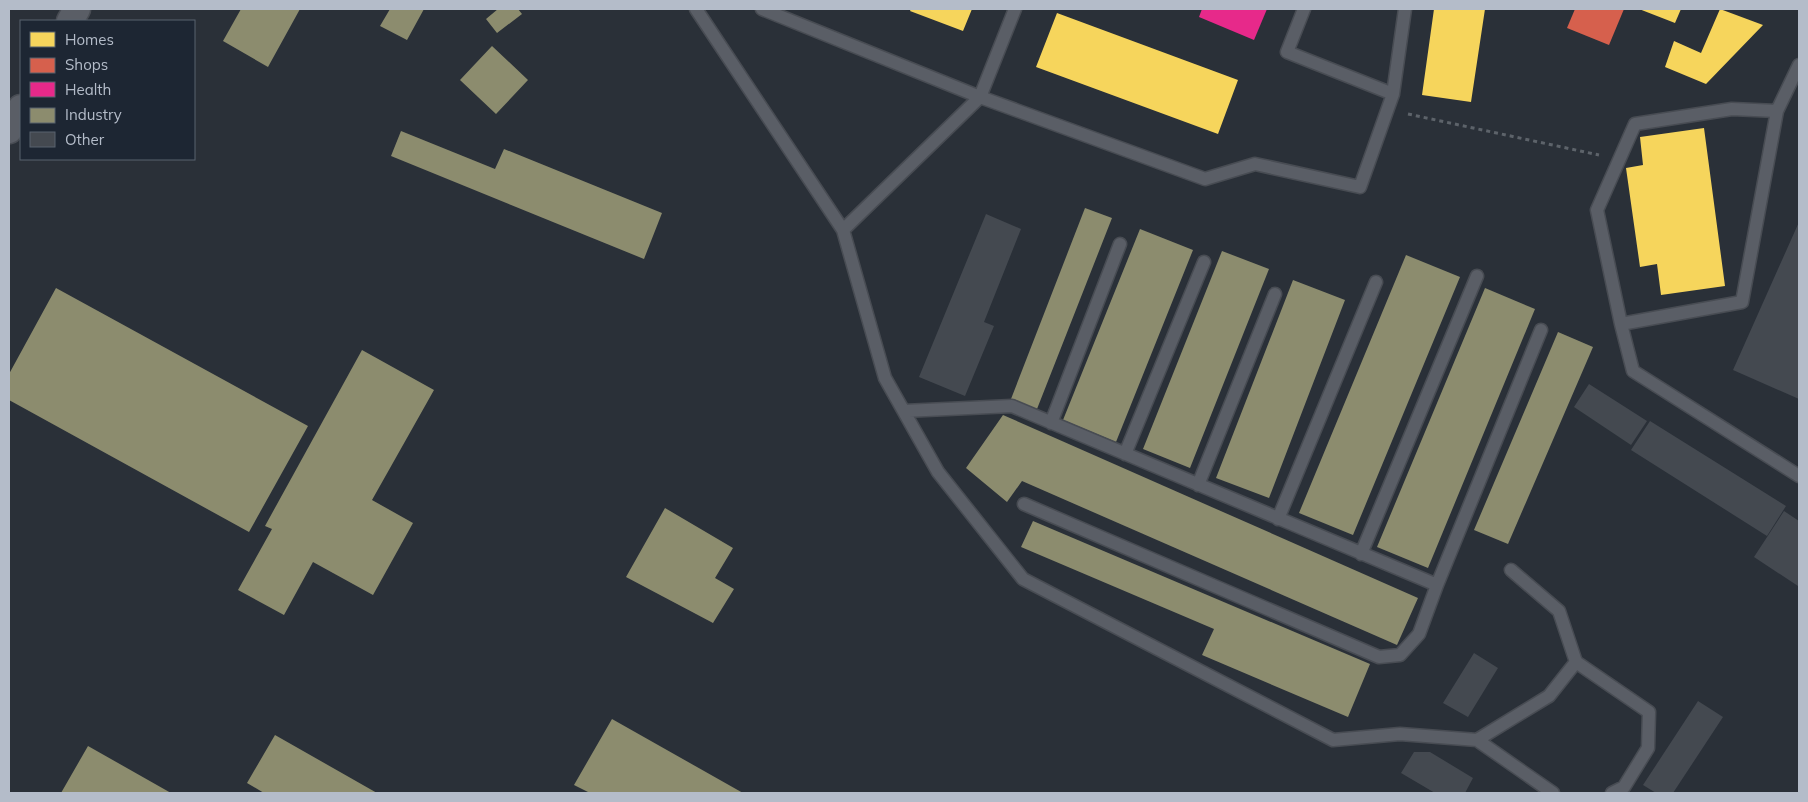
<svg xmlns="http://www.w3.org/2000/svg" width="1808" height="802" viewBox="0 0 1808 802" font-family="Mulish,sans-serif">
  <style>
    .homes { fill: #f6d55c }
    .shops { fill: #d6604d }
    .health { fill: #e7298a }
    .industry { fill: #8c8c6e }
    .building { fill: #444950 }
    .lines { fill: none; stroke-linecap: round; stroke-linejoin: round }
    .service-casing { stroke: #484c53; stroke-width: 15 }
    .minor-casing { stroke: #484c53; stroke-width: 29 }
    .path { stroke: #5d636a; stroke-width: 3; stroke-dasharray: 4 4; stroke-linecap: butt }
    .service { stroke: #5a5e66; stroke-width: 12 }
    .minor { stroke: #5a5e66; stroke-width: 26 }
  </style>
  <rect width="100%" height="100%" fill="#2a3038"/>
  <path class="homes" d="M911,9H972L963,31L910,11Z
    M1434,9H1485L1471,102L1422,95Z
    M1639,9H1681L1675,23Z
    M1720,9L1763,25L1706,84L1665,67L1674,41L1701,53Z
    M1057,13L1238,80L1218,134L1036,67Z
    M1704,128L1725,286L1661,295L1657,264L1640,267L1626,168L1643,165L1640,137Z"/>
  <path class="shops" d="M1575,9H1624L1609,45L1567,28Z"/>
  <path class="health" d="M1202,9H1267L1254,40L1199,17Z"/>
  <path class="industry" d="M241,9H300L268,67L223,41Z
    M390,9H424L407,40L380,26Z
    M498,9H518L522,14L497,33L486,19Z
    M492,46L528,80L496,114L460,80Z
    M401,131L495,169L504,149L662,213L644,259L391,156Z
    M1085,208L1112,218L1037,409L1011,399Z
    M1140,229L1193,250L1116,442L1063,420Z
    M1222,251L1269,269L1190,468L1143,449Z
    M1406,255L1460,277L1353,535L1299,513Z
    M1293,280L1345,300L1269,498L1216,478Z
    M56,288L308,426L249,532L9,400V374Z
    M1485,288L1535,309L1428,568L1377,547Z
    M1558,332L1593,347L1508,544L1474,530Z
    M362,350L434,390L372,500L413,523L373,595L313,562L284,615L238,590L272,529L265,526Z
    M1003,415L1418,598L1397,645L1022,481L1007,502L966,468Z
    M665,508L733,548L715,578L734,589L713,623L626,577Z
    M1033,521L1370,664L1348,717L1202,655L1214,629L1021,547Z
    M612,719L743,793H590L574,785Z
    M275,735L377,793H264L247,783Z
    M88,746L171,793H61Z"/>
  <path class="building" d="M986,214L1021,229L984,322L994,326L965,396L919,377Z
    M1799,222V399L1733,370Z
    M1589,384L1647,421L1631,445L1574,407Z
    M1650,421L1786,506L1767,536L1631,450Z
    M1784,511L1799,521L1798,586L1754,557Z
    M1474,653L1498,668L1468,717L1443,703Z
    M1698,701L1723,717L1673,793H1656L1643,785Z
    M1414,752H1430L1473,778L1465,793H1435L1401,773Z"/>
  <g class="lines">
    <g class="service-casing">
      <path id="service" d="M696,9L843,230
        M762,9L980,97L1205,179L1255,164L1360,187L1393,94L1405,9
        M1015,9L980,97L843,230L885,378L938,472L1023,579L1333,740L1400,734L1477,740L1549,696L1576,662L1559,611L1511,570
        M1304,9L1287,52L1393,94
        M1777,111L1732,109L1635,124L1597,210L1621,324L1742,302L1777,111L1799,65
        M1621,324L1633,371L1799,476
        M904,411L1012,406L1437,585
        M1051,423L1120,244
        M1125,454L1204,262
        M1198,485L1275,294
        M1024,504L1379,657L1400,655L1419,634L1437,585L1541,330
        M1278,519L1376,282
        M1361,554L1477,276
        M1576,662L1649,712L1648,748L1624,787L1612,793
        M1477,740L1553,793"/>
    </g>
    <g class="minor-casing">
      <path id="minor" d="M70,21L77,9
        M9,130L21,108"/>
    </g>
    <path class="path" d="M9,31H10
      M1408,114L1599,155"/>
    <use href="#service" class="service"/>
    <use href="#minor" class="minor"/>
  </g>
  <rect width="1808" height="802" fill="none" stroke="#b4bcc9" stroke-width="20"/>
  <rect x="20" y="20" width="175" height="140" fill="#1d2633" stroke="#59626f"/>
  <rect x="30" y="32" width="25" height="15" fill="#f6d55c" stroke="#59626f"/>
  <text x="65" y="45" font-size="15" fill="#b4bcc9">Homes</text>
  <rect x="30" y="58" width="25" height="15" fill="#d6604d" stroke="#59626f"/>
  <text x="65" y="70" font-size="15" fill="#b4bcc9">Shops</text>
  <rect x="30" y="82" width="25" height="15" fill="#e7298a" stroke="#59626f"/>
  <text x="65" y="95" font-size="15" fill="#b4bcc9">Health</text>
  <rect x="30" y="108" width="25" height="15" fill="#8c8c6e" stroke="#59626f"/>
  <text x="65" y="120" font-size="15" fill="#b4bcc9">Industry</text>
  <rect x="30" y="132" width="25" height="15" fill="#444950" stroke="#59626f"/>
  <text x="65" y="145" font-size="15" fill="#b4bcc9">Other</text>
</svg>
